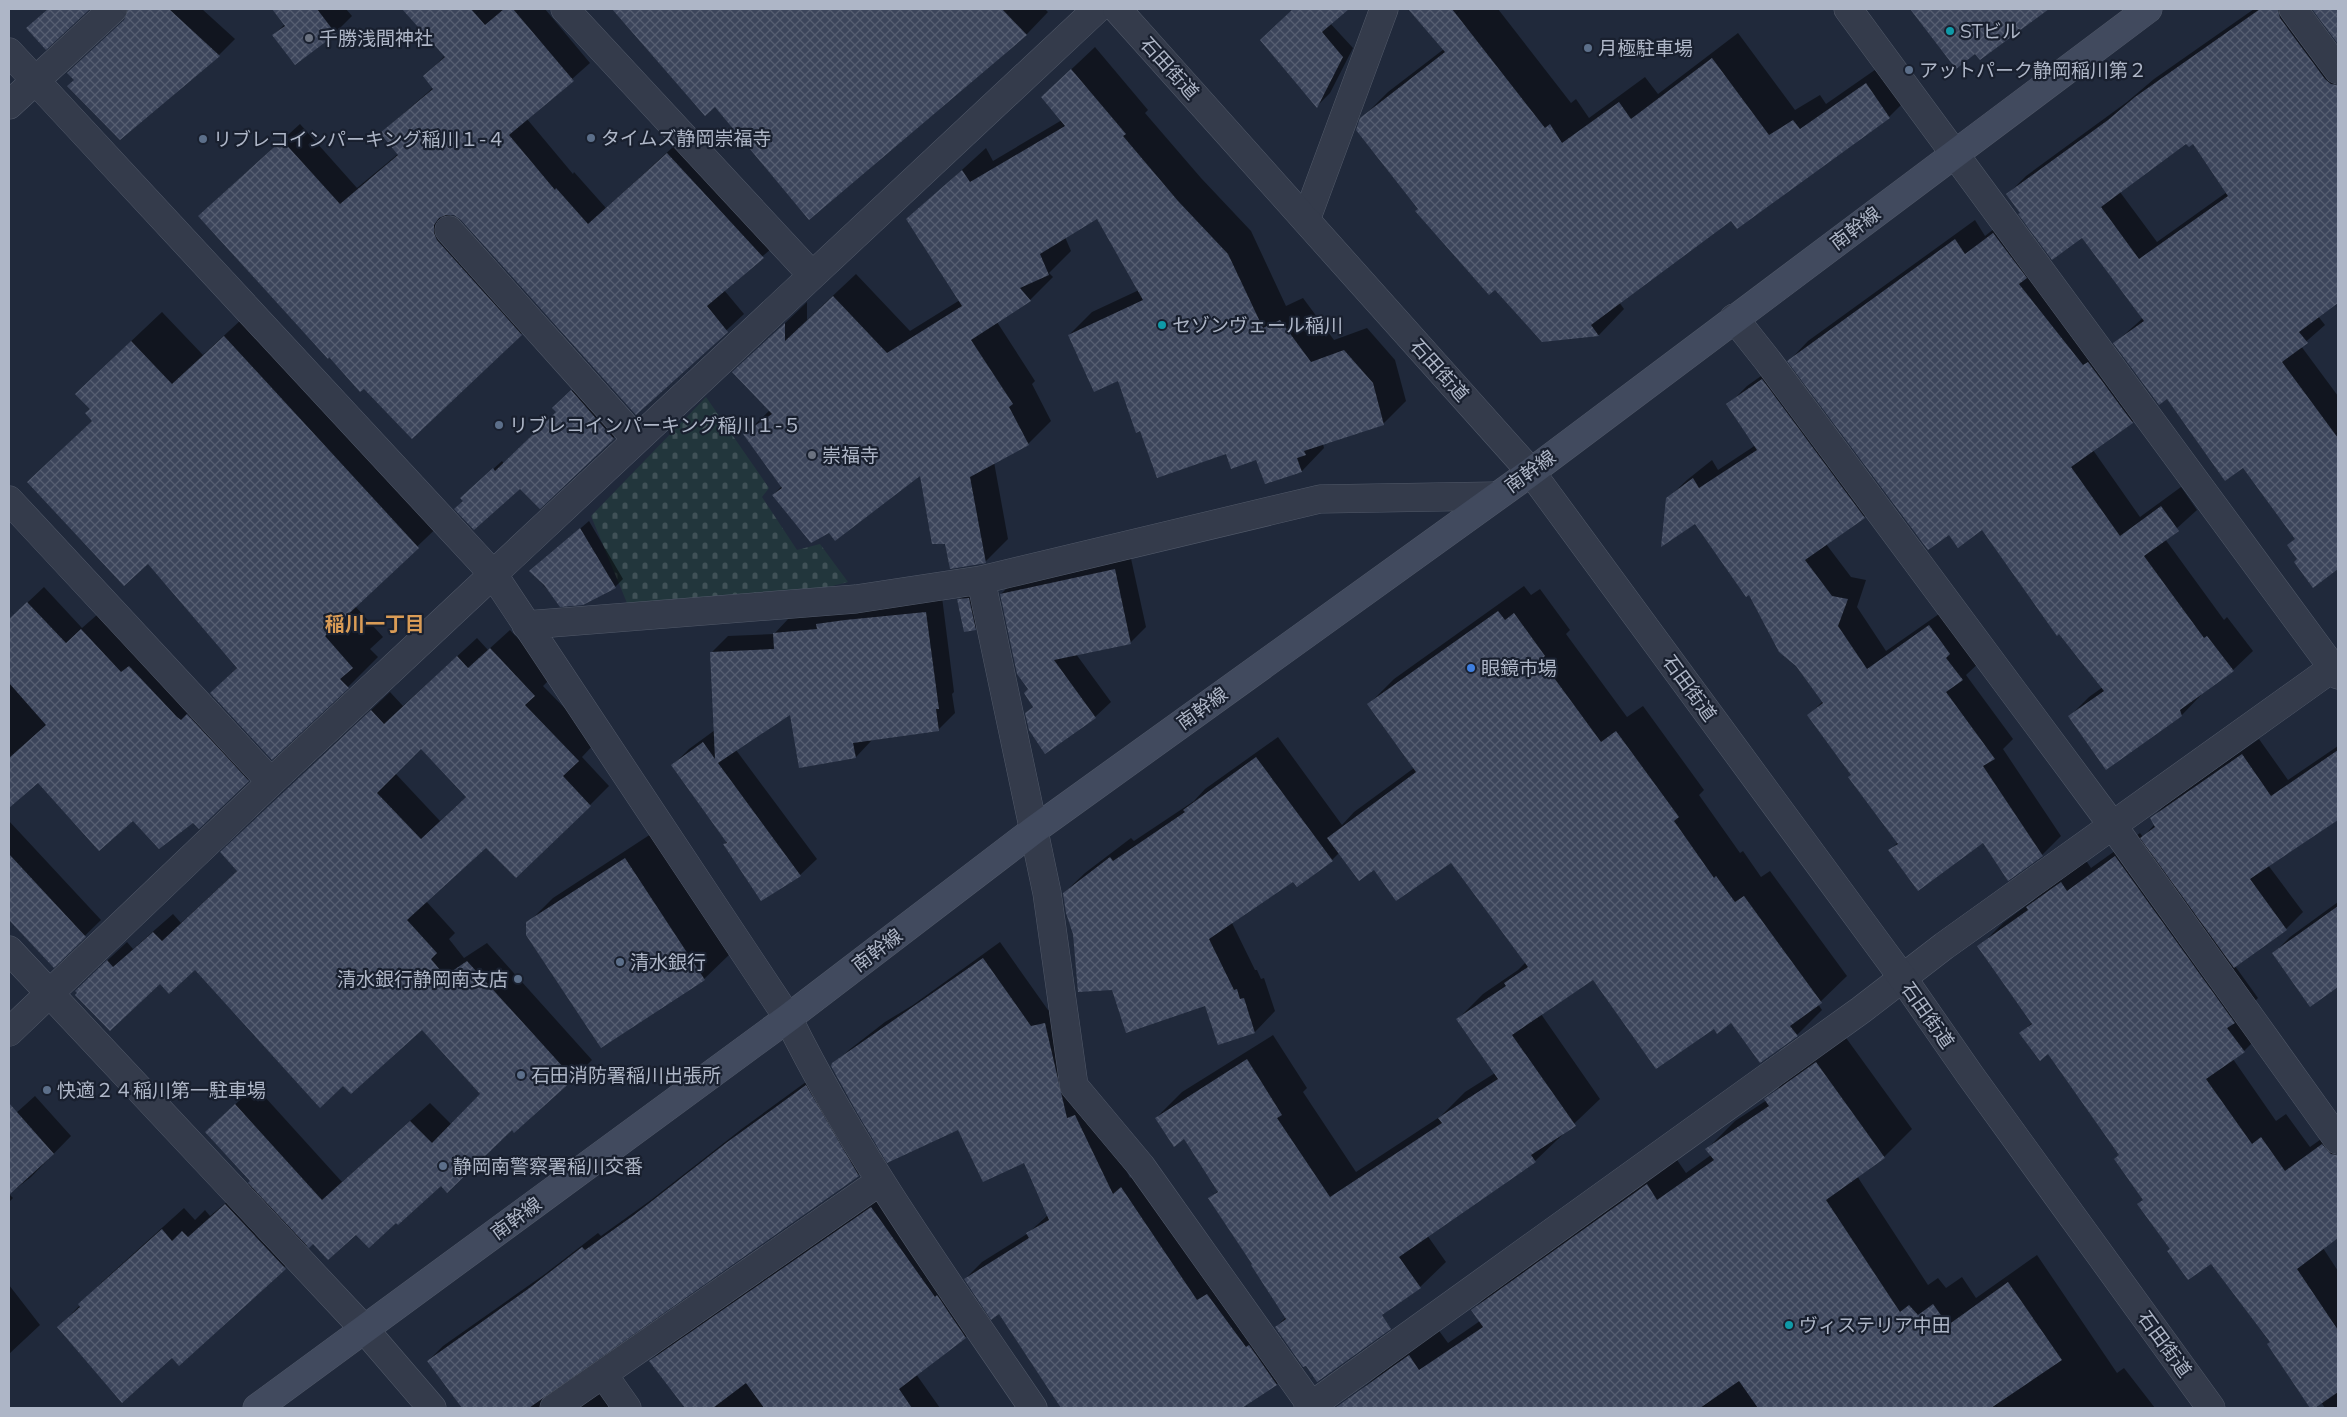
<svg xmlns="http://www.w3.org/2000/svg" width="2347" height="1417" viewBox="0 0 2347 1417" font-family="Mulish,'Noto Sans JP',sans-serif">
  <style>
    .cemetery { fill: url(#cemetery-stones) }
    .shadow { fill: #0007; fill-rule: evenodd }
    .building { fill: url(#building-cross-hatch); fill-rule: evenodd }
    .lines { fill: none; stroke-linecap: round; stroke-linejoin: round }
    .minor-casing { stroke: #515969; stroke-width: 29 }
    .tertiary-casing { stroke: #515969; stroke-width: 29 }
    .secondary-casing { stroke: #515969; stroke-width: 29 }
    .minor { stroke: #343b4b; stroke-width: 28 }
    .tertiary { stroke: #343b4b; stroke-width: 28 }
    .secondary { stroke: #414a5e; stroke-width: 28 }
    .culture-dot { fill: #0f9aa8; stroke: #19202f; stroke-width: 2 }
    .worship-dot { fill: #6b7280; stroke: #19202f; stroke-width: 2 }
    .service-dot { fill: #5c6f8a; stroke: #19202f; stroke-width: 2 }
    .shop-dot { fill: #3f7fe0; stroke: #19202f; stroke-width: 2 }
    .labels { text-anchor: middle; stroke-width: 4.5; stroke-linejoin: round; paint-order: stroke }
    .poi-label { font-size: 19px; fill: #aeb6c7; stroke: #19202f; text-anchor: start }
    .street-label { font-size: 19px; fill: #aeb6c7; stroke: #19202f }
    .neighbourhood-label { font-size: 20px; font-weight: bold; fill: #da9c56; stroke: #19202f }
  </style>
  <defs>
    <pattern id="cemetery-stones" width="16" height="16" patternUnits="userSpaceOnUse" patternTransform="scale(1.25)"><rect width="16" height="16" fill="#22363c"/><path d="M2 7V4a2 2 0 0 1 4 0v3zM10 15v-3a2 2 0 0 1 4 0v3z" fill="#405157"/></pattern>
    <pattern id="building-cross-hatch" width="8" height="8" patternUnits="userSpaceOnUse" patternTransform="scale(1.25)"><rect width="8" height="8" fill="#3c455b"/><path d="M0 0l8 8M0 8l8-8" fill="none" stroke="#565e71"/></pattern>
  </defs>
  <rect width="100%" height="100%" fill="#20293b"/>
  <path class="cemetery" d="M706,397L769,488L762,497L797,550L820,544L848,582L821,589L627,603L591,516Z"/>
  <path class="shadow" d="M129,9H202L235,39L219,55L120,138L127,18Z
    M288,9H346L352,16L335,33L274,35L285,24L280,17Z
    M404,9H545L590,63L527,119L573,174L574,172L606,208L684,137L780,241L724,290L744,314L636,414L461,219L454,214H450V216L454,223L538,317L521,334L216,200L300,124L357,188L398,154L381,133L434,87L424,76L445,56Z
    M637,9H1045L1048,12L1027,34L809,218L715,105L625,22Z
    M1294,9H1317L1353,48L1330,93L1317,106L1275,27Z
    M1428,9H1498L1571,103L1576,99L1589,118L1645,77L1658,94L1738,33L1795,110L1820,95L1826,104L1892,58L1915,91L1889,117L1731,219L1619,302L1624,309L1599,335L1542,341L1496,288L1419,209L1361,119L1388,92L1444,49L1418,18Z
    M1912,9H2047L1980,58L1975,52L1957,67Z
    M2254,9H2304L2338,56V301L2318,316L2325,325L2301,346L2338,396V568L2313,586L2298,559L2296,538L2243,466L2167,398L2115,343L2143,318L2083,236L2022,212L2008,194L2026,176L2127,102L2154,79ZM2187,142L2193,143L2227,192L2157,242L2120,192Z
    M2314,9H2338V42Z
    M1095,47L1148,110L1145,113L1201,178L1251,231L1286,306L1303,298L1334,340L1367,328L1395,360L1406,401L1383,424L1323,444L1324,448L1302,471L1266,483L1257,459L1226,453L1141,430L1119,379L1069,335L1092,312L1139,290L1097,217L1065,237L1071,251L1049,273L1053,277L1030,300L997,322L1035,381L1032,384L1051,421L1028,444L994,462L1008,539L985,562L946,543L921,474L829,532L773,495L782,486L745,434L770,410L734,372L807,302V320L856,274L910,331L960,300L908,219L986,148L993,161L1062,120L1042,97Z
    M2013,214L2152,403L2132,422L2093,450L2140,517L2181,487L2197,510L2165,539L2224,620L2227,617L2253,651L2233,670L2200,693L2201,695L2182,715L2106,768L2070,716L2089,697L2103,687L1983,529L1950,534L1789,361L1808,341L1975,220L1985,236Z
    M255,307L448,517L355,606L383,637L370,649L378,657L348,687L211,693L238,667L148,562L29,482L93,420L91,409L107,364L162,312L203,355Z
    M1782,361L1883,498L1864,517L1826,544L1851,577L1866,580L1857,607L1886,651L1949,607L1981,661L1966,675L2013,739L2003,749L2061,836L2042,855L2009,879L1983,841L1890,851L1898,842L1809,715L1823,701L1749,593L1695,522L1667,499L1687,480L1712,460L1718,470L1756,445L1728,405L1747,386Z
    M580,383L621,430L613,438L520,487L465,501L470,490L502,461L504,464L558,412L554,408Z
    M589,521L623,579L615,587L561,605L531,571Z
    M1130,554L1146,627L1130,643L1076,654L1111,702L1095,717L1026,713L1034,706L1001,594L1017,578Z
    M1524,586L1531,595L1540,589L1570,630L1566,634L1627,717L1643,706L1704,790L1699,795L1740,853L1743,851L1761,877L1770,871L1847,976L1818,1004L1822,1010L1797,1035L1731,1021L1714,1027L1594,979L1541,1014L1600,1099L1535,1161L1427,1235L1446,1262L1420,1287L1276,1327L1286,1317L1254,1264L1210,1198L1218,1191L1184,1137L1156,1118L1182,1092L1273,1035L1307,1088L1303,1092L1356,1172L1441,1116L1465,1092L1495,1073L1458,1019L1483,994L1518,970L1526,962L1451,861L1374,868L1340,852L1332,860L1293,880L1232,923L1255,970H1257L1261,979L1264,978L1275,1011L1255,1032L1219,1044L1206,1004L1112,989L1074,933L1064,893L1085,873L1131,838L1134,841L1194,801L1205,789L1278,737L1342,825L1354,812L1414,768L1369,704L1394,679Z
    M44,587L82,628L98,614L264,764L248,780L193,821L133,819L38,781L9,806V620Z
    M977,590L983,620L975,629L958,600L967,592Z
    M942,597L954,692L952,694L955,713L938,730L872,740L856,757L791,713L736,750L817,859L800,875L725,844L727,841L673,765L689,749L715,730L711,653L728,636L774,634L790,617Z
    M510,630L553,676L543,686L597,741L582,757L609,786L590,805L487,846L426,901L455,933L449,939L464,958L487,943L592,1060L573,1079L396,1221L308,1245L179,1364L172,1356L59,1327L102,1282L184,1208L195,1220L205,1210L210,1216L252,1181L226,1113L255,1086L342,1182L430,1103L452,1125L481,1095L422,1029L343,1085L195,969L160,983L95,972L127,942L133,949L173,914L181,923L238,870L240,834L390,692L403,706L477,638L488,650ZM421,748L467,796L440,821L395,773Z
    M2259,739L2288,780L2338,746V818L2268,865L2303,912L2286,929L2235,966L2258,998L2252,1004L2268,1027L2244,1051L2233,1059L2276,1121L2286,1114L2310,1147L2338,1127V1237L2323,1248L2338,1271V1408H2325L2321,1402L2311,1408L2268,1344L2272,1341L2211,1262L2171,1249L2120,1154L2049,1053L2021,1033L2032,1023L1979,947L2003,923L2035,899L2051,883L2085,859L2091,868L2140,833L2143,837L2155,824L2152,818L2168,802Z
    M9,821L101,920L54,966L9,917Z
    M651,834L730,954L704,979L601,1046L528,923L553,898Z
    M2338,902V986L2310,1005L2274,953L2290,937Z
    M1000,942L1048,1010L1061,1007L1091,1100L1130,1178L1138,1172L1293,1367L1277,1384L1240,1408H1062L999,1312L965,1279L982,1262L1027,1234L1048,1215L1024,1161L832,1067L849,1050L885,1022L913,1005Z
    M1844,1035L1912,1129L1884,1157L1857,1176L1928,1285L1938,1278L1946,1288L1962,1277L1976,1298L2037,1255L2117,1373L2124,1368L2155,1408H1338L1437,1328L1448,1343L1480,1321L1473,1310L1501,1282L1675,1157L1686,1173L1711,1155L1707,1149L1735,1121L1767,1100L1794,1071Z
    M821,1071L873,1160L858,1175L554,1387L553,1394L567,1408H512L510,1406L507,1408H463L428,1361L443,1346L545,1274L598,1233L601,1236L651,1200L743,1128Z
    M35,1096L71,1136L31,1177L9,1194L13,1198L9,1202V1107L15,1114Z
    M888,1191L982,1321L966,1337L916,1374L940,1408H686L650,1361L667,1345Z
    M9,1285L40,1325L9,1354Z
    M601,1391L613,1408H573Z"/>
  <path class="building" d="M48,9H90L46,50L26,28Z
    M128,9H169L220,56L120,140L67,86L74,80L67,73L124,20Z
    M272,9H317L336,34L295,65L272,35L285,26Z
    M402,9H471L485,25L504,9H513L574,81L509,135L555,190L556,188L588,224L667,153L764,258L707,306L728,332L636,415L461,220L454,215H446L439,218L434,225V233L437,240L522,335L412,439L364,389L360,392L329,357L328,359L198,216L282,140L340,204L398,155L380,133L433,89L423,76L445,57Z
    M612,9H1002L1027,35L809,220L715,107L705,116Z
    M1293,9H1349L1322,32L1343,57L1317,108L1260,40Z
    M1408,9H1452L1545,128L1550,124L1562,143L1619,102L1631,119L1712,58L1769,135L1793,120L1800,129L1866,83L1890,118L1737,229L1731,221L1591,325L1599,336L1542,342L1495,290L1489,295L1415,211L1418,209L1356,130L1360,118L1445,52Z
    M1910,9H2049L1980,60L1975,54L1956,69Z
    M2260,9H2278L2280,18L2325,79L2331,84L2338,85V303L2299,332L2308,343L2282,362L2338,438V569L2313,588L2294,562L2297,559L2287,545L2295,539L2243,468L2225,481L2167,399L2159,405L2113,343L2144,321L2082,238L2052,260L2018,214L2020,213L2006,194L2108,120L2135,97ZM2186,144L2189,147L2193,144L2228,196L2139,259L2101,207Z
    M2312,9H2338V44Z
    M1071,69L1126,134L1123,136L1178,201L1228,254L1263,328L1280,320L1311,362L1344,350L1373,383L1384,425L1304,451L1306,455L1297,458L1302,472L1265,484L1256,460L1231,469L1226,454L1157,478L1140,431L1136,433L1118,381L1094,392L1068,335L1143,300L1097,219L1040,254L1049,275L1020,288L1031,301L971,340L1013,404L1009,407L1029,445L970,477L986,563L950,569L945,544H932L920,476L835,541L829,533L811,543L772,495L782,488L743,434L772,414L732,372L785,323V341L833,296L887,353L962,306L906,219L962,170L970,182L1065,126L1041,97Z
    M1993,233L2027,278L2019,284L2083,365L2088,362L2133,423L2071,467L2120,536L2161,506L2179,531L2144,556L2204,638L2207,636L2234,671L2180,710L2182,716L2106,770L2068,716L2104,691L2059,634L2057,636L1982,530L1958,548L1949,535L1928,550L1787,361L1955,239L1965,254Z
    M224,336L419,548L325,636L353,668L340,679L349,688L272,760L210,693L237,668L148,564L124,586L27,482L92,421L85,413L90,409L75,394L131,341L172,384Z
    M1762,379L1865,518L1805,560L1832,596L1848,599L1838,626L1867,669L1929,625L1950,654L1946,658L1963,680L1946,692L1995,759L1983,766L2043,856L2008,881L1983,843L1918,891L1888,850L1898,844L1848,777L1851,775L1807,715L1823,703L1796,666L1779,652L1749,595L1746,597L1695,524L1661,547L1666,498L1693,478L1699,488L1757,450L1726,404Z
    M571,390L614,439L540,509L520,489L474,530L454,509L463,501L460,498L493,468L495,471L556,412L552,408Z
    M580,528L616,588L583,605L560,607L544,585L529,571Z
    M1115,569L1131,644L1054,660L1096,718L1045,754L1029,730L1025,713L1033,707L1024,693L1028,689L1017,674L1000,594Z
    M969,598L976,630L964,632L957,599Z
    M27,602L66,643L81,629L121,672L129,666L177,717L181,720L187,714L249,781L199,829L193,823L159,849L133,821L99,851L38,783L9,808V758L46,725L9,683V619Z
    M1498,611L1505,620L1514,613L1545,656L1541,660L1601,742L1616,731L1679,817L1674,821L1714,878L1716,876L1735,902L1744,896L1822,1003L1790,1026L1798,1036L1760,1063L1731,1023L1717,1034L1714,1029L1656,1069L1593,980L1512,1035L1576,1126L1531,1155L1536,1162L1399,1257L1421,1288L1382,1315L1391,1329L1317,1382L1306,1366L1303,1367L1275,1327L1286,1319L1251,1265L1252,1264L1208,1198L1218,1192L1184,1139L1174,1147L1155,1118L1247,1059L1282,1115L1277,1118L1330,1197L1442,1123L1438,1118L1498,1079L1456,1019L1506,986L1504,983L1528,967L1451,863L1396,901L1374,870L1359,881L1327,838L1416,772L1367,704Z
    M926,612L939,709H936L939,731L853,743L856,758L799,768L790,715L718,763L801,876L761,901L723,844L727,843L671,765L703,742L715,759L710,652L774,649L773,633L817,629L816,624L845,620Z
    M490,648L535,696L525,705L579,761L563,776L591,806L516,878L486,848L407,920L437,953L431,959L445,976L467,961L574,1079L514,1133L512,1130L447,1193L441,1186L398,1225L396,1223L369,1248L356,1235L328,1260L313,1244L309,1248L248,1183L250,1181L205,1132L235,1104L322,1200L410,1121L432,1143L480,1094L422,1030L351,1094L343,1086L320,1108L195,970L169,994L160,984L110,1031L75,995L77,993L75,991L107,960L113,967L153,932L162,941L237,871L220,852L371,710L384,724L457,656L468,668ZM421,749L466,797L421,839L377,793Z
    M2338,750V820L2250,879L2287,930L2234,968L2140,838L2155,827L2150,818L2242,754L2271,796Z
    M1256,757L1333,861L1297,887L1293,882L1209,939L1234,990L1237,989L1240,999L1244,998L1255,1033L1218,1045L1205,1006L1126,1033L1112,990L1078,992L1073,934L1066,913L1063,893L1110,857L1113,861L1185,812L1183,810Z
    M9,854L86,937L54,968L9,920Z
    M2115,856L2235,1023L2227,1028L2245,1052L2206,1079L2252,1144L2261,1137L2285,1171L2322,1144L2331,1154L2338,1155V1238L2297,1269L2338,1330V1392L2315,1408H2310L2267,1344L2270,1342L2211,1264L2188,1280L2167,1251L2170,1249L2137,1204L2143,1200L2114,1159L2119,1155L2048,1054L2040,1061L2019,1033L2032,1024L1977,946L2028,910L2026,907L2061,882L2067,891Z
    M625,858L705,980L601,1048L526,935V922Z
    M2338,906V987L2310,1007L2272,953Z
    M983,958L1031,1026L1045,1023L1067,1118L1075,1115L1113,1194L1121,1187L1197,1300L1207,1294L1246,1347L1249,1345L1277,1385L1242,1408H1061L999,1314L991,1320L964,1279L1029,1238L1026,1233L1049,1220L1024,1163L983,1182L958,1130L887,1163L856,1111L831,1066L832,1063Z
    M1816,1062L1885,1158L1826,1200L1900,1312L1909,1305L1918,1315L1933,1304L1948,1325L2008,1282L2062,1360L1991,1408H1758L1739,1381L1700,1408H1335L1409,1355L1419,1370L1483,1327L1471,1310L1647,1184L1657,1200L1714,1160L1705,1149L1769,1106L1764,1099Z
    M806,1085L859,1176L529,1408H462L427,1361L528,1289L582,1247L585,1250L634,1215L726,1143Z
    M9,1103L54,1154L9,1195Z
    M225,1204L286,1269L179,1366L172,1358L122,1403L57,1327L80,1307L78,1304L162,1229L172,1241L182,1231L188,1237Z
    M871,1207L935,1297L937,1295L966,1338L899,1389L912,1408H764L746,1383L713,1408H685L649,1361Z"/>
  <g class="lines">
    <g class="minor-casing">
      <path id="minor" d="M565,9L811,274
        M1848,9L2338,675
        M2293,9L2338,70
        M9,52L493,574L788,1018C856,1156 947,1281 1033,1408
        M9,105L113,9
        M1306,220L1384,9
        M449,230L636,439
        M1734,318L1768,361L2113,826L2338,1140
        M9,500L271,782
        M981,580L1047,893L1074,1086L1141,1166L1313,1408
        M526,625L856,599L981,580L1320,499L1496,496
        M9,950L365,1330L432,1408
        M9,1032L271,782L1097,9
        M603,1374L627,1408
        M554,1408L879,1182
        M1308,1408L1861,1010L1944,946L2338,664"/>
    </g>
    <g class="tertiary-casing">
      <path id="tertiary" d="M1117,9L1531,472L1902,977L1970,1075L2211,1408"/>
    </g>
    <g class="secondary-casing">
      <path id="secondary" d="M257,1408L788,1018L1034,830L1531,472L2148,9"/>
    </g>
    <use href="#minor" class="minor"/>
    <use href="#tertiary" class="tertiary"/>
    <use href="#secondary" class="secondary"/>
  </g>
  <g class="culture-dot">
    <circle cx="1950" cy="31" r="5"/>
    <circle cx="1162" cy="325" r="5"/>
    <circle cx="1789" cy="1325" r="5"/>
  </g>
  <g class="worship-dot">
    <circle cx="309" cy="38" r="5"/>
    <circle cx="812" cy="455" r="5"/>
  </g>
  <g class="service-dot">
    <circle cx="1588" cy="48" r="5"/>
    <circle cx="1909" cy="70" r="5"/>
    <circle cx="591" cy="138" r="5"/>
    <circle cx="203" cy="139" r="5"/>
    <circle cx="499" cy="425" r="5"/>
    <circle cx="620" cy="962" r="5"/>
    <circle cx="518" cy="979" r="5"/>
    <circle cx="521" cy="1075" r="5"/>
    <circle cx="47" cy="1090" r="5"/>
    <circle cx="443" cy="1166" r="5"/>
  </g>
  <circle class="shop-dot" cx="1471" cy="668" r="5"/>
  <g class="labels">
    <g class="poi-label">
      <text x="1960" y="38">STビル</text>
      <text x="319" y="45">千勝浅間神社</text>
      <text x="1598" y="55">月極駐車場</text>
      <text x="1919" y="77">アットパーク静岡稲川第２</text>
      <text x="601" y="145">タイムズ静岡崇福寺</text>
      <text x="213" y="146">リブレコインパーキング稲川１-４</text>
      <text x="1172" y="332">セゾンヴェール稲川</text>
      <text x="509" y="432">リブレコインパーキング稲川１-５</text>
      <text x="822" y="462">崇福寺</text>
      <text x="1481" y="675">眼鏡市場</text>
      <text x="630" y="969">清水銀行</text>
      <text x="508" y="986" text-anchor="end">清水銀行静岡南支店</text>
      <text x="531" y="1082">石田消防署稲川出張所</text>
      <text x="57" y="1097">快適２４稲川第一駐車場</text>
      <text x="453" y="1173">静岡南警察署稲川交番</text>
      <text x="1799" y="1332">ヴィステリア中田</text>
    </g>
    <g class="street-label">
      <text transform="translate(1170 68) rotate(48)" y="7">石田街道</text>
      <text transform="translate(1855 228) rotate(-37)" y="7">南幹線</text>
      <text transform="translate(1440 370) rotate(48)" y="7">石田街道</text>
      <text transform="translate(1530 471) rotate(-36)" y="7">南幹線</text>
      <text transform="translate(1690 688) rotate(54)" y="7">石田街道</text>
      <text transform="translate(1202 708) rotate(-36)" y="7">南幹線</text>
      <text transform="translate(877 950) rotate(-37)" y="7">南幹線</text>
      <text transform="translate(1928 1015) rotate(55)" y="7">石田街道</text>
      <text transform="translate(516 1218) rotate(-36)" y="7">南幹線</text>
      <text transform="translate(2165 1344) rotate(54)" y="7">石田街道</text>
    </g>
    <g class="neighbourhood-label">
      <text x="375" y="631">稲川一丁目</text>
    </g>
  </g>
  <rect width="2347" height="1417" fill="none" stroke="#aeb6c7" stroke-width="20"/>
</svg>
